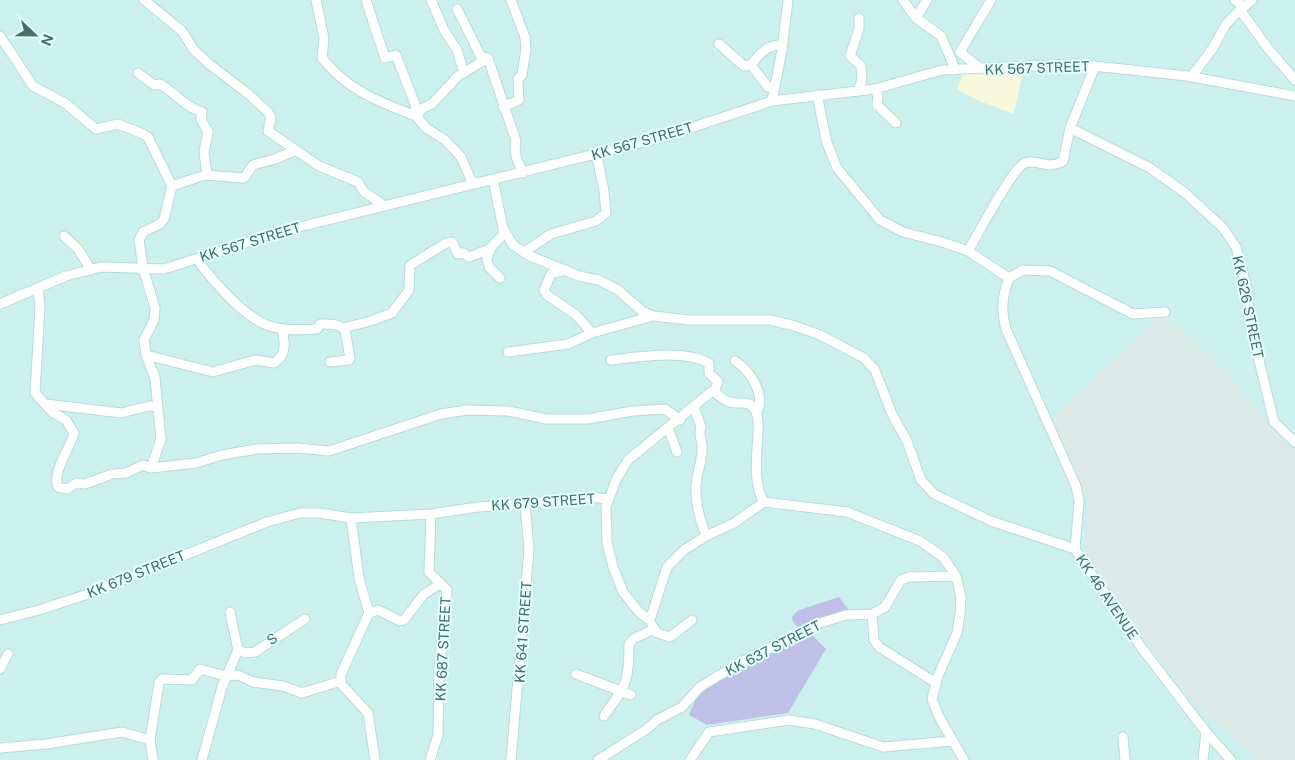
<svg xmlns="http://www.w3.org/2000/svg" width="1295" height="760" viewBox="0 0 1295 760" font-family="'Public Sans',sans-serif">
  <style>
    .residential { fill: #cbf0ed }
    .industrial { fill: #dbeae7 }
    .education { fill: #f8f8dc }
    .green { fill: #bec0e8 }
    .lines { fill: none; stroke-linecap: round; stroke-linejoin: round }
    .minor-casing { stroke: #b9dcd7; stroke-width: 11 }
    .minor { stroke: #fff; stroke-width: 9 }
    .labels { text-anchor: middle; stroke-width: 4; stroke-linejoin: round; paint-order: stroke }
    .street-label { font-size: 14px; fill: #477166; stroke: #e5fffe }
  </style>
  <rect width="100%" height="100%" fill="#dffcfb"/>
  <path class="residential" d="M0,0H1295V760H0Z"/>
  <path class="industrial" d="M1163,314L1221,367L1295,453V760H1257L1187,696L1084,558L1089,503L1050,419Z"/>
  <path class="education" d="M1023,72L1014,114L982,102L957,90L963,74Z"/>
  <path class="green" d="M839,597L848,609L849,615L814,627L812,635L826,649L788,713L707,725L689,715L699,692L777,651L802,632L793,622L792,616L799,610Z"/>
  <g class="lines">
    <g class="minor-casing">
      <path id="minor" d="M144,0L182,31L193,49L209,64L246,92L268,112L271,118L268,131L319,166L358,182L364,192L382,204
        M316,0L324,38L322,58C347,90 379,102 416,116L423,108L432,104L458,76L488,58L516,141C513,153 518,162 523,173
        M366,0L385,58L396,55L415,104L416,116L426,128L445,140L461,157L472,182
        M431,0L444,30L457,50L464,73
        M903,0L916,18L941,36L953,64V70
        M1235,0L1244,7L1240,10L1270,51L1295,80
        M1244,7L1252,0
        M457,9L481,57L488,58
        M859,18V29L850,56L861,66L862,79L859,89
        M916,18L927,0
        M0,36L33,86L65,103L96,129L118,124L143,134L148,137L172,186L164,219L160,224L143,232L139,240L143,268L155,308L154,320L144,340L146,355L155,378L161,439L151,468
        M719,44L744,66L751,65L768,87H775
        M751,65C759,54 768,44 782,45
        M981,69L960,52L991,0
        M138,73L154,85L160,84C176,93 183,106 202,112L201,119L208,132L204,152L207,175
        M1192,76L1213,48L1226,24L1240,10
        M875,89L878,96L877,105L896,123
        M817,95L827,143L837,168L880,220L903,232L942,242L968,251L1009,278
        M772,101L782,50L788,0
        M503,107L519,100L518,79L522,75L526,49L525,37L511,0
        M1070,128L1150,168L1184,192L1223,228L1236,247L1246,285L1250,324L1274,422L1295,442
        M493,180L503,228L513,245L528,255L579,276L599,280L618,290L642,311L653,316L689,320H770L795,326L820,335L864,358L875,370L892,414L907,441L921,480L934,494L991,521L1075,549
        M172,186L205,175L244,178L253,165L275,159L294,151
        M64,236L78,249L91,270
        M968,251C977,236 1013,167 1025,163C1038,158 1047,171 1063,161L1070,128L1095,66
        M524,252L551,234L596,221L606,213L604,191L596,152
        M197,259C205,272 216,283 227,295C259,327 272,332 317,329L320,324C329,324 338,323 345,330
        M566,270L551,274L544,290L547,295L576,315L592,333
        M500,278L489,267L487,259L491,247L503,235V228
        M1009,278C1002,296 1001,310 1006,329L1076,486L1079,501L1075,549L1141,647L1206,732L1203,760
        M1009,278L1023,270L1050,271L1133,314L1165,312
        M38,289L40,307L35,393L52,412L66,420L74,433C70,449 52,471 58,487L67,489L76,483L85,484L112,474L126,473L143,465L151,468L196,463L222,455L257,449L297,448L329,451L441,414L467,410L508,411L546,419H588L633,411L665,409L680,420
        M0,304L66,276L101,267L164,269L283,231L660,138L772,101L875,89L942,70L1075,64L1187,76L1295,96
        M508,352L568,344L592,333L653,316
        M146,355L213,372L255,360L274,363C287,355 285,342 282,329
        M611,360C639,357 683,349 709,363V373L718,382L714,392
        M735,361C750,370 766,395 757,412
        M330,362L349,360L350,358L345,330L347,327L371,321L392,313L409,290L410,266L412,264L446,243L452,242L458,254L463,253L469,257L490,249
        M45,404L121,413L149,406L157,407
        M694,407L701,427C698,435 702,439 702,446C703,459 697,472 696,485C695,503 700,519 706,536
        M668,428L677,452
        M764,502L734,523L706,536L684,550L667,567L651,617L648,619L639,612L623,592L613,567L607,542L606,507L616,480L628,460L711,392H714C718,395 723,399 727,401C736,406 745,399 753,407C767,421 746,473 764,502L847,512L920,541L943,557L956,576L961,598L960,614L957,633L938,676L932,699L938,715L964,760
        M351,518L359,578L369,613L341,674V684L368,713L375,760
        M369,613L378,610L400,621L404,620L424,594L440,584
        M872,614L874,640L879,647L936,683
        M0,620L39,610L91,593L267,522L300,513H319L351,518L431,514L478,507L525,504L591,497L608,499
        M652,625L657,633L670,637L692,620
        M238,650L246,653L255,652L305,619
        M0,669L8,654
        M576,674L631,695
        M604,716C626,685 629,683 629,645L633,639L654,629
        M1206,732L1231,760
        M1123,737L1125,760
        M150,740L153,760
        M0,748L46,744L122,732L150,740L159,683L162,679L192,680L200,669L226,676L238,675L253,682L283,686L302,693L341,681
        M202,760L222,687L238,650L230,612
        M430,760L438,735L439,670L447,590L429,572L431,514
        M511,760L529,550L525,504
        M598,760L647,729L657,720L682,707L700,687L741,662L820,623L846,615L872,614L885,607L901,580L909,577L956,576
        M690,760L709,732L789,720L815,724L883,747L952,741"/>
    </g>
    <use href="#minor" class="minor"/>
  </g>
  <g class="labels">
    <g class="street-label">
      <text transform="translate(1037 68) rotate(-2)" y="5">KK 567 STREET</text>
      <text transform="translate(642 141) rotate(-16)" y="5">KK 567 STREET</text>
      <text transform="translate(250 242) rotate(-17)" y="5">KK 567 STREET</text>
      <text transform="translate(1248 307) rotate(78)" y="5">KK 626 STREET</text>
      <text transform="translate(543 502) rotate(-4)" y="5">KK 679 STREET</text>
      <text transform="translate(136 574) rotate(-22)" y="5">KK 679 STREET</text>
      <text transform="translate(1107 597) rotate(56)" y="5">KK 46 AVENUE</text>
      <text transform="translate(523 632) rotate(-86)" y="5">KK 641 STREET</text>
      <text transform="translate(272 639) rotate(-35)" y="5">S</text>
      <text transform="translate(773 648) rotate(-27)" y="5">KK 637 STREET</text>
      <text transform="translate(443 649) rotate(-87)" y="5">KK 687 STREET</text>
    </g>
  </g>
  <g transform="translate(35 35) rotate(112)" stroke="#e5fffe" stroke-width="4" paint-order="stroke">
  <path d="M0-4L9 19L0 12L-9 19Z" fill="#477166"/>
  <text y="-8" font-size="14" font-weight="bold" text-anchor="middle" fill="#477166">N</text>
  </g>
</svg>
